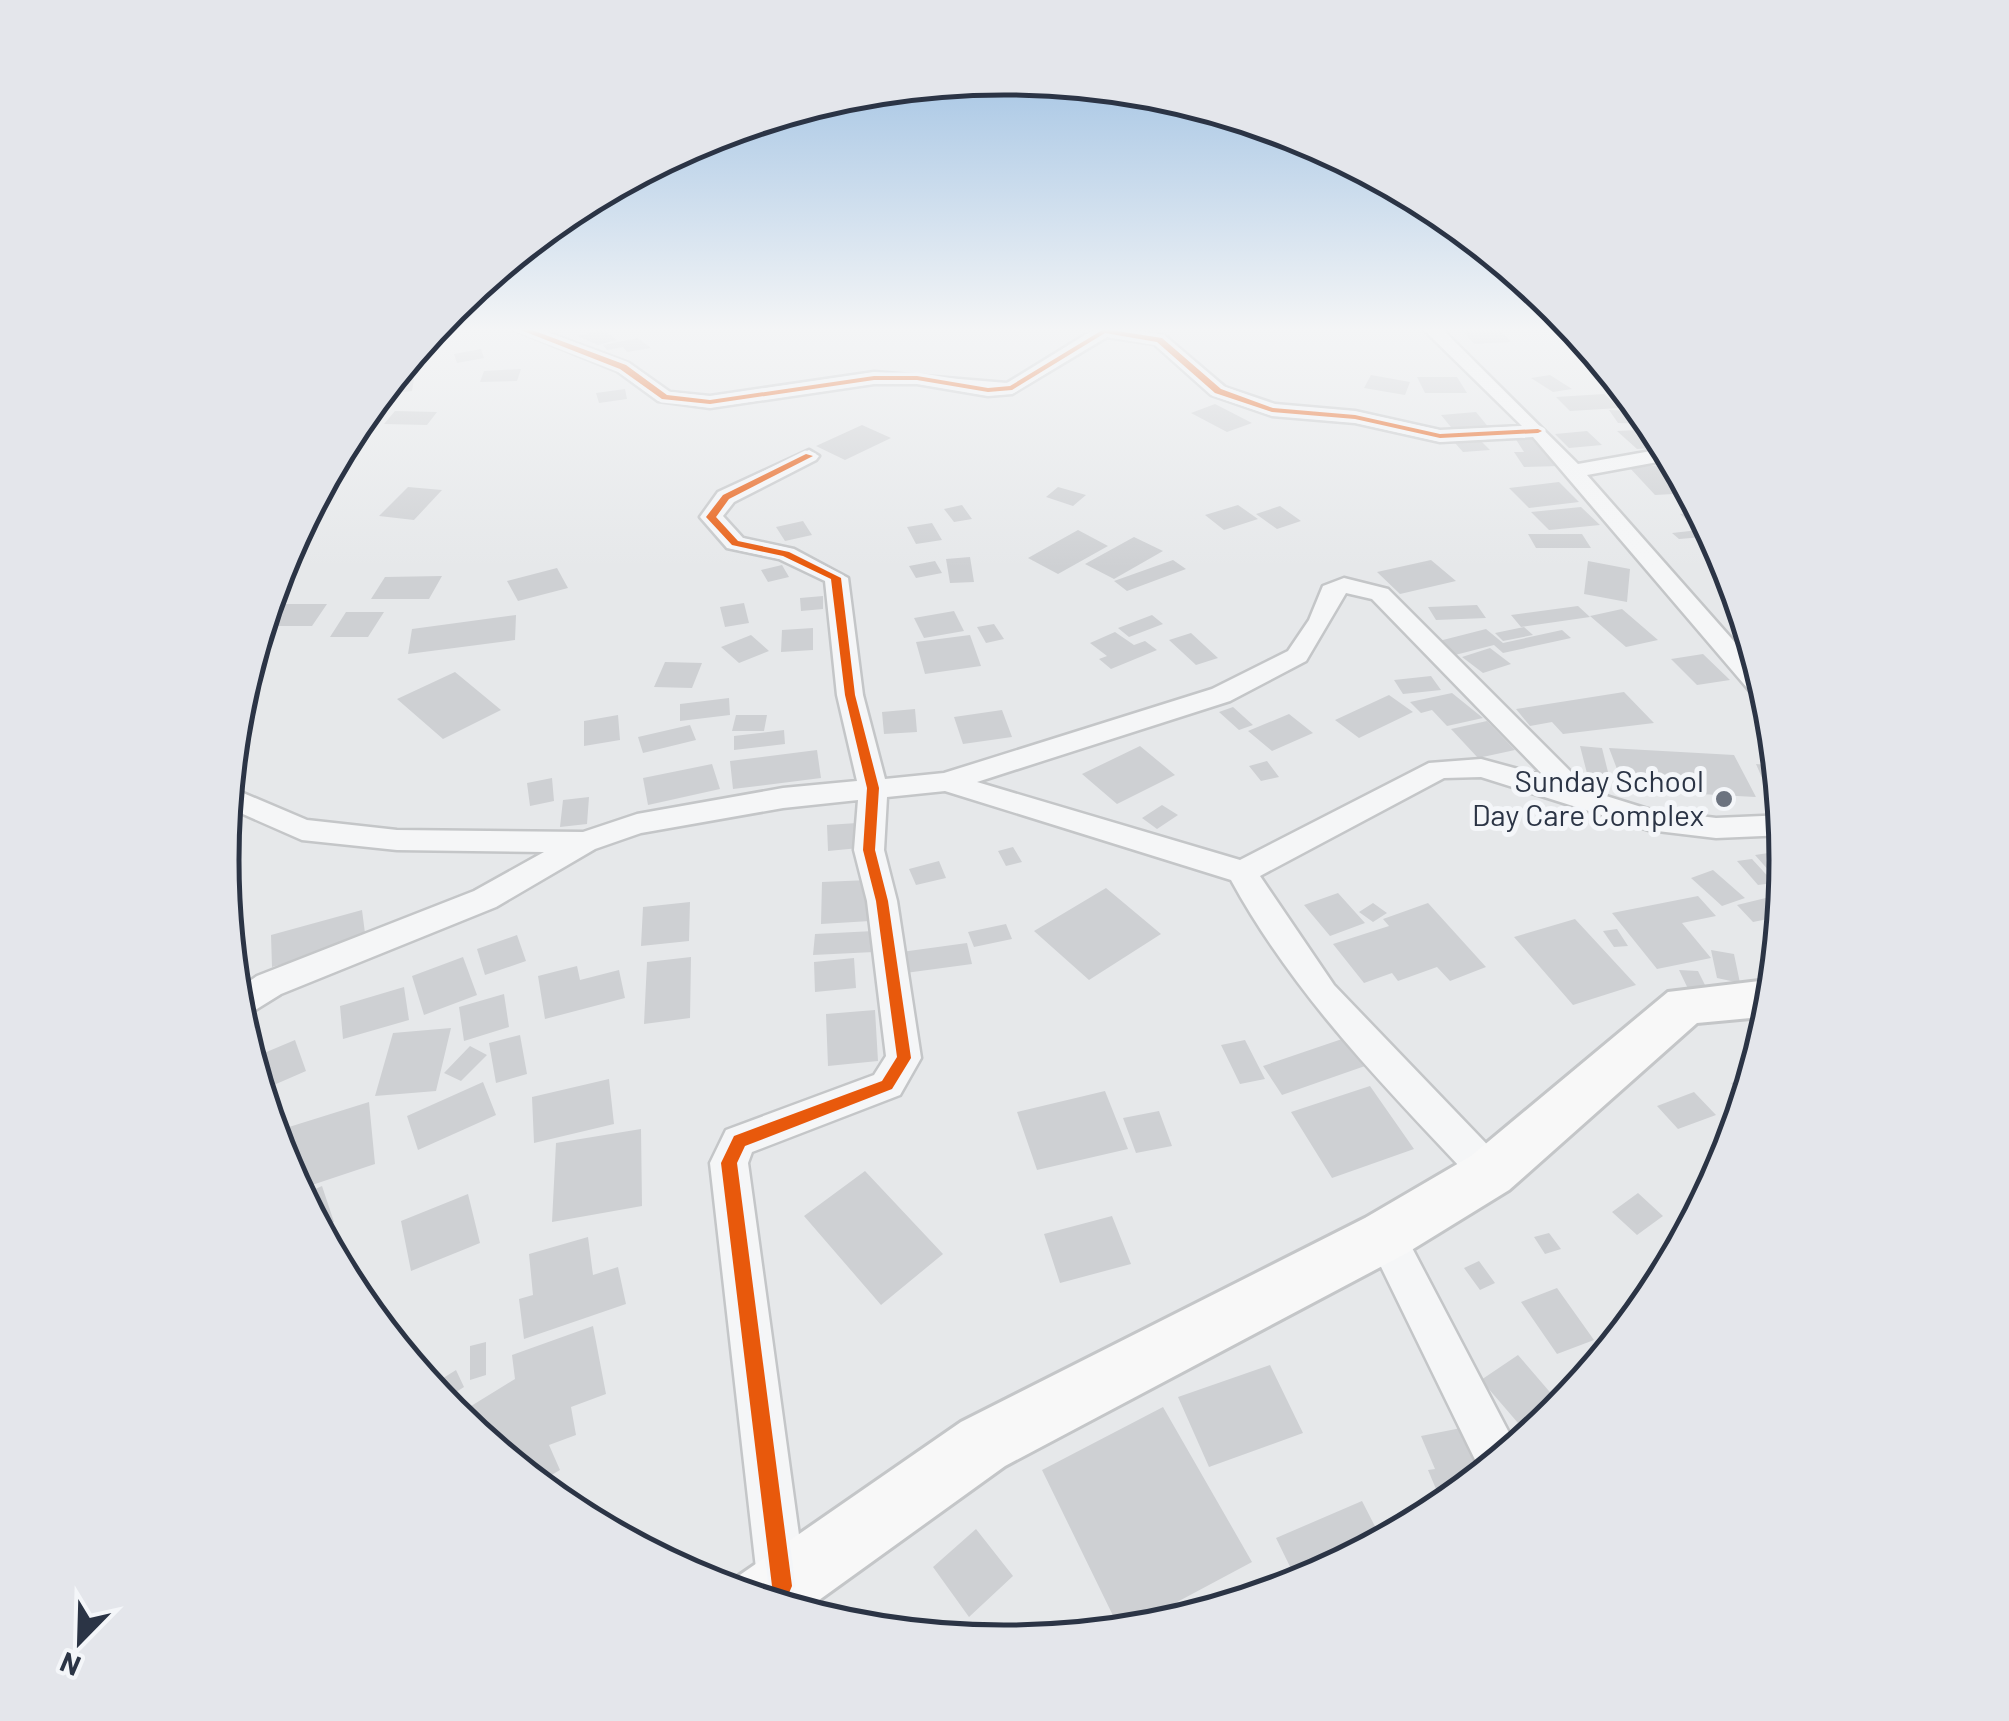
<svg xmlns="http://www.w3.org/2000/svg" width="2009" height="1721" viewBox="0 0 2009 1721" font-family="Barlow,sans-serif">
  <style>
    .building { fill: #ced0d3 }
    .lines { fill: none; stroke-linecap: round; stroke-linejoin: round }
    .minor-casing { stroke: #c4c6c8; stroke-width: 5 }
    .secondary-casing { stroke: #c4c6c8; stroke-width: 6 }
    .minor { fill: #f5f6f7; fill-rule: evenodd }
    .secondary { fill: #f8f8f8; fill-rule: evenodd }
    .cycleway-casing { stroke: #f4f6f9; stroke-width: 7 }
    .cycleway { fill: #e8590c; fill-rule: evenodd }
    .poi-dot { fill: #6c737f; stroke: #f4f6f9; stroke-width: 4 }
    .labels { text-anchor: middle; stroke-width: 10; stroke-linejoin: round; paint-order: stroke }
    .poi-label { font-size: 30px; fill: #2b3445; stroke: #f4f6f9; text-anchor: end }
    .rim { fill: none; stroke: #2b3445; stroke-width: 5 }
  </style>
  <rect width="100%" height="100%" fill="#e6e8ea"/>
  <path class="building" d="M1498,328L1511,342L1474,344L1461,329Z
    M603,329L617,340L598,345L577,336Z
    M638,338L651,348L627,352L623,347L607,350L603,345Z
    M481,349L484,358L457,363L454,354Z
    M521,369L517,381L480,382L484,371Z
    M1371,375L1410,382L1405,395L1364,388Z
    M1550,375L1572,389L1553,392L1531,378Z
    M1417,377H1457L1467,393H1425Z
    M414,379L412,391L384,394L390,381Z
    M625,389L627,399L599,403L596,393Z
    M1604,394L1619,408L1570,411L1556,397Z
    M1215,404L1252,423L1227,432L1191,413Z
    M1609,410L1643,411L1652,424L1618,423Z
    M395,411L437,412L427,425L384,424Z
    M1476,412L1490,429L1455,432L1441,415Z
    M862,425L891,438L845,460L816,446Z
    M1657,429L1667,447L1637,449L1617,431Z
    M1587,431L1602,445L1569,448L1555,434Z
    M1515,438H1538L1560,466L1524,467L1514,452H1524Z
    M1481,441L1490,450L1463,452L1455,443Z
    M1669,465L1692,493L1655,495L1629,467Z
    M1559,482L1579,502L1529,508L1509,488Z
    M408,487L442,490L414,520L379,516Z
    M1058,487L1086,495L1073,506L1046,497Z
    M962,505L972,519L954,522L944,509Z
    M1238,505L1258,519L1224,530L1205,515Z
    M1280,506L1301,521L1277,529L1256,514Z
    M1581,507L1600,525L1549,530L1531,512Z
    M1697,512L1715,536L1679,539L1672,533L1699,530L1680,514Z
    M803,521L812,535L785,541L776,527Z
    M932,523L942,540L916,544L907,527Z
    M1078,530L1108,546L1058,574L1028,558Z
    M1528,534H1582L1591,548H1536Z
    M1134,537L1163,551L1114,579L1085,564Z
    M970,557L974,582L950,583L946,559Z
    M1173,560L1186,569L1127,591L1114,581Z
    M1431,560L1456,581L1400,594L1377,572Z
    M935,561L942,573L916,578L909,566Z
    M1588,561L1630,569L1627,602L1584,594Z
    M782,565L789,577L768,582L761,570Z
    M557,568L568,588L518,601L507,581Z
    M442,576L429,599H371L385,577Z
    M823,596V609L801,611L800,598Z
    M744,603L749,623L725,627L720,607Z
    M280,604H327L312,626H264Z
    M1477,605L1486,618L1436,620L1428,607Z
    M1578,606L1590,617L1521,627L1511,615Z
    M1622,609L1658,640L1626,647L1590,616Z
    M954,611L964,631L924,638L914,618Z
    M346,612H384L368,637H330Z
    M516,615L515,640L408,654L412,629Z
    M1152,615L1163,624L1129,637L1118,628Z
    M994,624L1004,639L986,643L977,627Z
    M1524,627L1533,635L1503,641L1495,633Z
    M813,628V650L781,652L782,630Z
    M1486,629L1503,643L1562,630L1571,638L1503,653L1494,645L1455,655L1439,641Z
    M1115,632L1134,645L1145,641L1157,650L1111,669L1099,659L1107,656L1090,643Z
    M1191,633L1218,658L1196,665L1169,640Z
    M751,635L769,651L739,663L721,647Z
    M970,635L981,666L925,674L916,642Z
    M1490,648L1511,664L1483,673L1462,657Z
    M1703,654L1730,680L1697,685L1671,659Z
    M665,662L702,663L692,688L654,687Z
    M455,672L501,710L443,739L397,699Z
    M1431,676L1441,690L1403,694L1394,680Z
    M1624,692L1654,723L1563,734L1552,722L1530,726L1516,709Z
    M1452,693L1483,718L1447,726L1432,710L1421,713L1410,702Z
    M1389,695L1413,712L1359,738L1335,720Z
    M729,698L730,715L680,721V704Z
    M1233,707L1253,725L1239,730L1219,712Z
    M915,709L917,732L884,734L882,712Z
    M1002,710L1012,737L963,744L954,717Z
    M1289,714L1313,733L1272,751L1248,731Z
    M618,715L620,740L584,746V721Z
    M736,715H767L764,731H732Z
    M1487,721L1515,750L1478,758L1451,729Z
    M690,725L696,740L643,753L638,737Z
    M784,730L785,744L734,750V736Z
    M1140,746L1175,775L1117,804L1082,774Z
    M1580,746L1602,748L1611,784L1589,781Z
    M1609,748L1734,755L1756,797L1625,790Z
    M817,750L821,778L733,789L730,761Z
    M1267,761L1279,777L1261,781L1249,766Z
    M712,764L720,789L648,805L643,778Z
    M1756,764L1778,766L1781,796L1769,794Z
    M552,778L554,801L530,806L527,783Z
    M589,797L587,824L560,827L563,800Z
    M1162,805L1178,815L1157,829L1142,818Z
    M857,823L859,848L828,851L827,825Z
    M1013,847L1022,862L1006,866L998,851Z
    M1781,851L1787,861L1785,889L1755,855Z
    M1752,859L1774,883L1758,885L1737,861Z
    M939,861L946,878L916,885L909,869Z
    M1713,870L1745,898L1722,906L1691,878Z
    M869,880L870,921L821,924L822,882Z
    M1106,888L1161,934L1089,980L1034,931Z
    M1338,893L1365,923L1330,936L1304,905Z
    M1782,894V916L1753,922L1737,905Z
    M1698,896L1716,916L1682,923L1711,958L1657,969L1612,913Z
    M690,902L689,941L641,946L643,907Z
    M1373,903L1387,913L1373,922L1359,912Z
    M1428,903L1486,967L1450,981L1437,967L1398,981L1392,973L1364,983L1333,944L1389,926L1383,919Z
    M362,910L366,941L272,967L271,935Z
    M1575,919L1636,985L1573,1005L1514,937Z
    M1006,924L1012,939L974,947L968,932Z
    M1617,929L1628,946L1614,947L1603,931Z
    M874,931V952L813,955L815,934Z
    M517,935L526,961L485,975L477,949Z
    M967,943L972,964L898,974L894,953Z
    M1711,950L1734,954L1740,983L1717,978Z
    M463,957L477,995L424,1015L412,976Z
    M691,957L690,1018L644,1024L647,962Z
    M854,958L856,988L815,992L814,962Z
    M577,966L580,980L619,970L625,998L545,1019L538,976Z
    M1679,970L1698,971L1710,995H1691Z
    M404,987L409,1020L343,1039L340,1006Z
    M504,994L509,1027L464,1041L459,1007Z
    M875,1010L878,1061L828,1066L826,1014Z
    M451,1028L436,1091L375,1096L393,1033Z
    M520,1035L527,1074L496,1083L489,1043Z
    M1345,1038L1365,1066L1282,1095L1263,1066Z
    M295,1040L306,1071L260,1091L250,1059Z
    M1245,1040L1265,1079L1240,1084L1221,1045Z
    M470,1046L487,1055L461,1081L444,1073Z
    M1753,1078L1747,1097L1746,1102L1731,1083Z
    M609,1079L614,1124L534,1143L532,1097Z
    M483,1082L496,1115L418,1150L407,1116Z
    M1370,1086L1414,1149L1332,1178L1291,1112Z
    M1105,1091L1128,1149L1037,1170L1017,1112Z
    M1694,1092L1716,1115L1678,1129L1657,1106Z
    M369,1102L375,1164L297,1190L273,1132Z
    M1159,1111L1172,1146L1136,1153L1123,1118Z
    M641,1129L642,1206L552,1222L556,1143Z
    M865,1171L943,1254L881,1305L804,1216Z
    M322,1186L334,1222L318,1230L300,1196Z
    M1638,1193L1663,1216L1637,1235L1612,1212Z
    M468,1194L480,1243L411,1271L401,1221Z
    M1112,1216L1131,1264L1060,1283L1044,1234Z
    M1549,1233L1561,1249L1545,1254L1534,1237Z
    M588,1237L593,1275L618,1267L626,1304L524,1339L519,1299L533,1295L529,1254Z
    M1675,1257L1655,1296L1638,1317L1625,1306Z
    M1479,1261L1495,1283L1480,1290L1464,1268Z
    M1557,1288L1594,1340L1557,1354L1521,1302Z
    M593,1326L606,1394L571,1407L576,1435L549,1445L560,1470L536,1484L470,1430L463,1411L515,1379L512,1355Z
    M486,1342V1375L470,1380V1346Z
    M1518,1355L1555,1398L1518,1423L1481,1380Z
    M1270,1365L1303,1433L1209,1467L1178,1397Z
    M456,1370L464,1387L441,1402L429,1387Z
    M1163,1407L1252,1562L1121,1632L1042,1470Z
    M1466,1427L1486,1473L1444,1508L1428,1470L1435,1469L1421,1436Z
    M1362,1501L1383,1542L1299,1585L1276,1538Z
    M976,1529L1013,1576L969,1617L933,1567Z"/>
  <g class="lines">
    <g class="minor-casing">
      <path id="minor" d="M508,327H533L629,363L670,392L710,396L874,372L1007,383L1098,327L1165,336L1225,387L1275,404L1355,411L1440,430L1522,426L1421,327H1440L1578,464L1668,448L1674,459L1587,475L1762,673L1771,704L1760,703L1533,437L1440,442L1355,423L1272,416L1211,395L1154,344L1107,337L1012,394L988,396L917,384H874L710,408L658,401L617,371Z
        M809,450L819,456L816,460L734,502L723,516L743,538L794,549L848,578L863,695L885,779L944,773L1212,689L1288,651L1309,620L1323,586L1344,578L1388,589L1590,791L1651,810L1716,818L1783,815L1785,835L1716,838L1649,830L1481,777L1444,778L1260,876L1334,985L1503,1161L1509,1173L1503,1185L1490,1190L1477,1185C1386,1088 1295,997 1231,880L945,791L887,797L884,850L897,901L921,1058L900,1095L752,1152L748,1163L806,1586L799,1603L785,1608L765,1602L758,1586L710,1163L726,1130L874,1075L886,1056L867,901L854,850L858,800L783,808L641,833L595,849L496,907L281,994L239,1020L234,992L257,976L474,891L544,852L397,850L302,840L227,807L229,787L307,820L397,830L583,832L637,814L783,788L857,781L837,695L825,581L779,559L727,548L700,517L718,492ZM1346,593L1372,599L1544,776L1481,759L1429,763L1240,860L977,782L1230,701L1306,661Z
        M1385,1218L1399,1223L1517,1448L1483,1476L1366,1236L1371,1223Z"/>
    </g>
    <g class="secondary-casing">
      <path id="secondary" d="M1776,979L1772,1016L1697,1023L1509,1190L1405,1254L1005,1466L801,1613L731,1592L737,1577L961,1422L1365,1218L1471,1156L1668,992Z"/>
    </g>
    <use href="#minor" class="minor"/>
    <use href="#secondary" class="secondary"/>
    <g class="cycleway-casing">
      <path id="cycleway" d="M513,327H524L626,365L667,395L710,400L874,376H917L988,388L1010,386L1104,329L1162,338L1221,389L1273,408L1355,415L1440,434L1538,429L1542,431L1538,433L1440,438L1355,419L1272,412L1215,393L1157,342L1105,333L1012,390L988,392L917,380H874L710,404L662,399L620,369Z
        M806,454L813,456L729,499L716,517L738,541L789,552L841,578L855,695L879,788L875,850L888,901L911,1058L892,1089L745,1146L737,1163L792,1586L789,1593L782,1596L775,1593L772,1586L721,1163L734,1136L882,1081L897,1057L876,901L863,850L867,788L845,695L831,579L783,556L732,545L706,517L723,495Z"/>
    </g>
    <use href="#cycleway" class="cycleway"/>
  </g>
  <linearGradient id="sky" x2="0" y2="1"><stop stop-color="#93bae0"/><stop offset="0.58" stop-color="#f4f5f6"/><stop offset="1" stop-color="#f4f5f6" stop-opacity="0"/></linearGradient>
  <rect width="2009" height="568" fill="url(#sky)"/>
  <circle class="poi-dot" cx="1724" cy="799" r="10"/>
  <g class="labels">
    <g class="poi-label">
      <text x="1704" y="792">Sunday School<tspan x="1704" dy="34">Day Care Complex</tspan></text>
    </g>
  </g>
  <path d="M0 0H2009V1721H0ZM239 860a765 765 0 1 1 1530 0a765 765 0 1 1-1530 0Z" fill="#e4e6eb" fill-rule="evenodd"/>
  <path class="rim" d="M239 860a765 765 0 1 1 1530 0a765 765 0 1 1-1530 0Z"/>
  <g transform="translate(80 1641) rotate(203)" stroke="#f4f6f9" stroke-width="8" paint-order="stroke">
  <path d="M0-8L18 38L0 25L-18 38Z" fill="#2b3445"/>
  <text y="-15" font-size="28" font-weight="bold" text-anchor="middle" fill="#2b3445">N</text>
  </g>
</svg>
